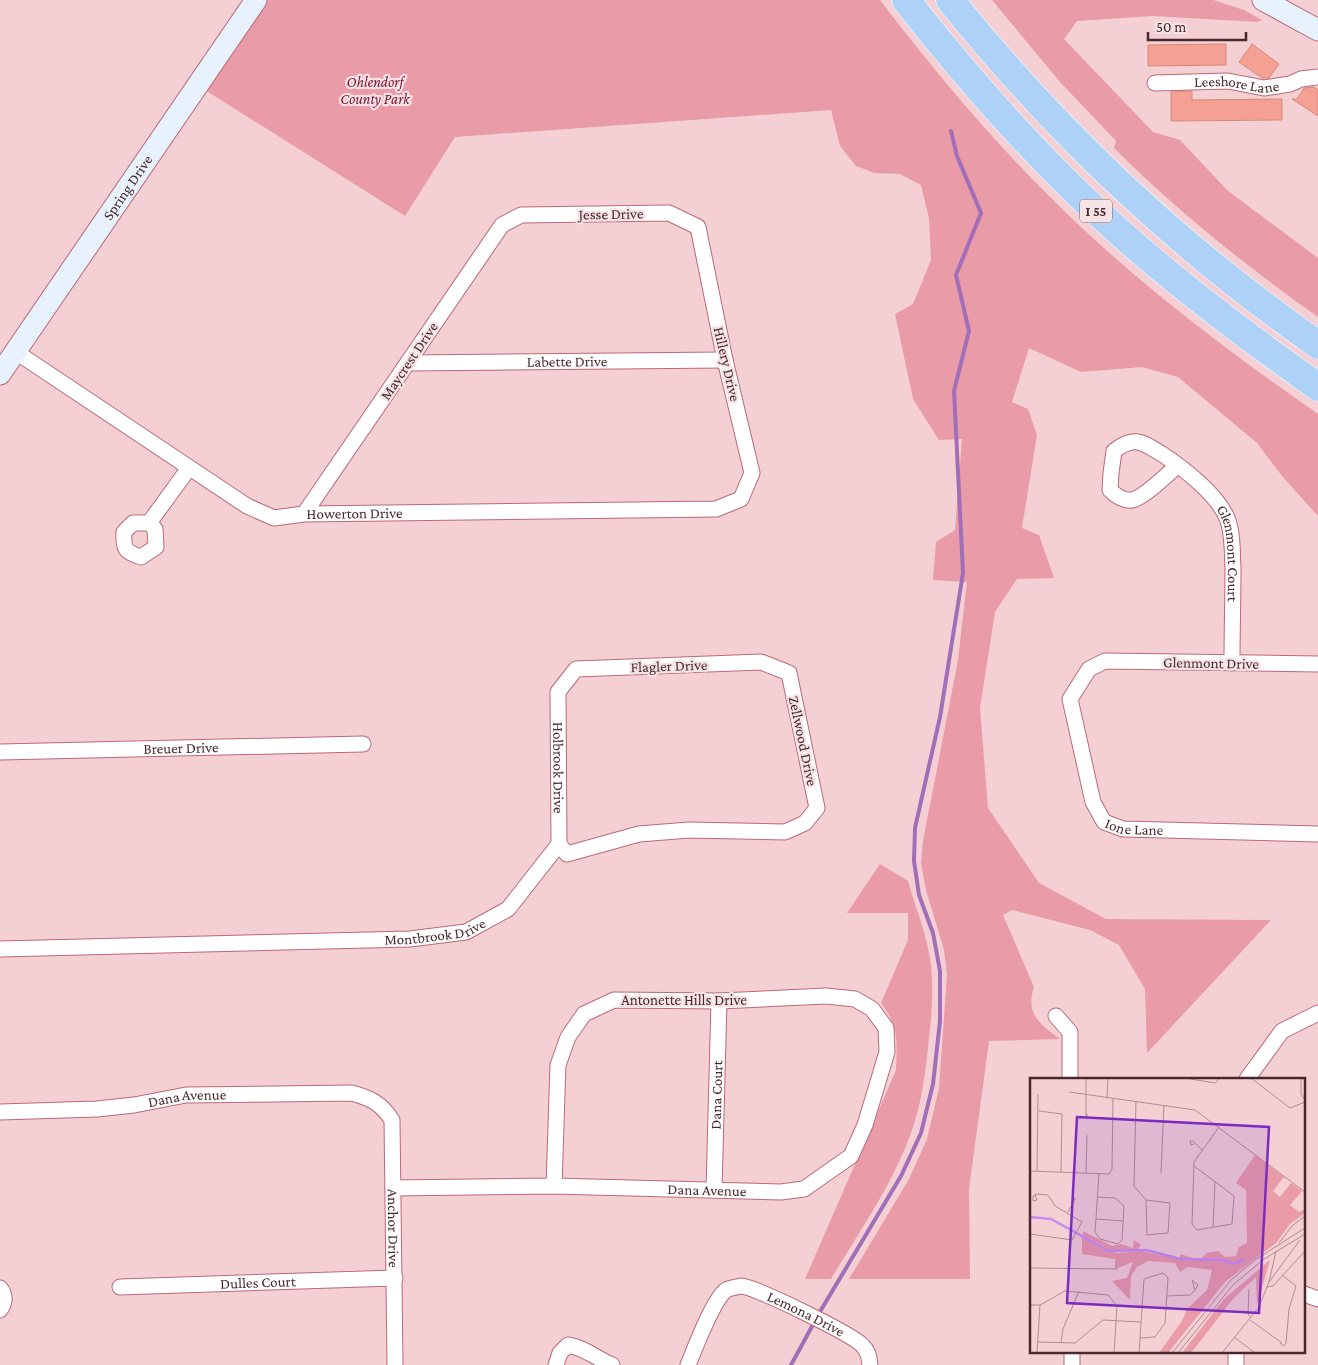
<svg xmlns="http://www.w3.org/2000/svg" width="1318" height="1365" viewBox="0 0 1318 1365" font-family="'Crimson Pro',serif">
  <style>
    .green { fill: #e99ba7 }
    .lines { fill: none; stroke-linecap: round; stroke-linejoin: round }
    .stream { stroke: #a16fb7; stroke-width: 4 }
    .building { fill: #f4a193; stroke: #d8877a }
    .street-casing { stroke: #b96977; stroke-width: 17 }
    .secondary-casing { stroke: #b96977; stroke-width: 23 }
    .highway-casing { stroke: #fff; stroke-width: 29 }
    .street { stroke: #fff; stroke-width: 15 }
    .secondary { stroke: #e7f2fd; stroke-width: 21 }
    .highway { stroke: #aed2f7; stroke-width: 28 }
    .labels { text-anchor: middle; stroke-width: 4.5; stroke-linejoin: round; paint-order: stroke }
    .shield { fill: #f5e3e5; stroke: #7d6064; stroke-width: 1 }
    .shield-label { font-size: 14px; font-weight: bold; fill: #49282d }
    .park-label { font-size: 15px; font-style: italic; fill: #841437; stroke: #f5e3e5 }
    .street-label { font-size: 15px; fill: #49282d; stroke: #f5e3e5 }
    .inset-river { fill: none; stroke: #c78df2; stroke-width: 2.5 }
    .inset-road { fill: none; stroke: #b08d92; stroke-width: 1 }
    .view { fill: #7b2cbf; fill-opacity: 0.15; stroke: #7b2cbf; stroke-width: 2.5 }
    .inset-edge { fill: none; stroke: #49282d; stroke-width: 2.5 }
  </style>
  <rect width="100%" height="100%" fill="#f4d0d5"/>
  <path class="green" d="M265,0H880C934,71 992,140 1056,203C1136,282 1226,350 1318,414V516L1282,476L1257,443L1178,377L1142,367L1081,372L1029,348L1012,402L1028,409L1037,435L1022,528L1039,535L1054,578L1017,579L995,612L980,708L988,808L1039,883L1106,919L1271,920L1147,1053L1145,989L1119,945L1090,930L1012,910L1003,915L1034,987C1025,1015 1040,1024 1060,1039L989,1041L969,1189L970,1279H849L909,1179L927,1139L939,1088L947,974L944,950L926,890L921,863L923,841L958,660L967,582L933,580L936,542L955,530L962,439L939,440L913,399L895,314L913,304L931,260L929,218L921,185L900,174L874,173L856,166L840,146L831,110L455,137L405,216L205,90Z
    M992,0H1213L1244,10L1262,20L1258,22L1153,16L1077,21L1064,39L1153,132L1180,140L1228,191L1318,258V317C1246,266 1176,210 1114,148L1116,141L1060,82Z
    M880,864L908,881C915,907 926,932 930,958C934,984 932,1012 929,1038C926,1067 923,1096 914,1124C896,1180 861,1229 831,1279H805L896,1070C897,1043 899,1026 881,1003L908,940V913H847Z"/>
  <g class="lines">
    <path class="stream" d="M818,1315L901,1176L921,1133L933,1084L940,1021V971L933,933L919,895L914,861L915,828L940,717L963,573L954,391L969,331L956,275L981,213L957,156L951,131
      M791,1365L815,1321"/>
  </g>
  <path class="building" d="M1226,44V65L1148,66V45Z
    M1252,44L1279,64L1269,78H1262L1239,62Z
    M1314,87L1318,90V116L1292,99H1297L1304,88Z
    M1192,91V100L1282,99V120L1171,121V92Z"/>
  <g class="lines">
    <g class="street-casing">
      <g id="street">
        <path id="s1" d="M1155,83L1228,81L1264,88L1290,84L1301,79L1318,77"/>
        <path id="s2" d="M16,352L247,506L274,518L304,514L716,509L741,499L752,473L725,360L698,227L669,213L521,215L502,225L304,514"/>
        <path id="s3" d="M408,363L725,360"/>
        <path id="s4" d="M1177,466C1168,474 1142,499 1132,500C1123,501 1116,496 1110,490L1111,473L1114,451C1134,435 1142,442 1162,454C1183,468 1217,494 1227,518C1233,533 1232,551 1233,567C1233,599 1232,631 1232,663"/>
        <path d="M133,523H149L155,529L156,547L141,557C125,552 123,549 124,532Z"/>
        <path d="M149,523L189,468"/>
        <path id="s5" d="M1318,664L1105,661L1089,669L1070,699L1093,802L1104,822L1123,829L1318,834"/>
        <path id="s6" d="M0,752L363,744"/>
        <path id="s7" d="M0,949L410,939L466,932L508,909L559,844L567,854L639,834L689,830L785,832L805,823L817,808L789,673L761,662L576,669L558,692L559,844"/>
        <path d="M1056,1016L1070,1032V1079"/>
        <path d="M1247,1079L1282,1031L1318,1013"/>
        <path id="s8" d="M0,1112L97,1109L134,1105L186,1095L352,1093C370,1098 381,1103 392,1120L395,1365"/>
        <path id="s9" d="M393,1188L554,1186L781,1192L804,1189L851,1156L865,1125L887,1052L886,1028L872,1009L855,999L826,996L719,1001L614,1000L584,1014L568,1037L558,1065L554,1186"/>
        <path id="s10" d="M714,1190L719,1001"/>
        <path id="s11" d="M120,1287L395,1278"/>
        <path d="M0,1288C6,1295 5,1303 0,1310"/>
        <path d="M1304,1294L1318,1299"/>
        <path d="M1236,1351V1365"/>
        <path d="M556,1365L560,1353L568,1345C586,1348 595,1358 612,1365"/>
        <path id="s12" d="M688,1365C695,1348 713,1300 726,1290C729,1288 738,1287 741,1286C754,1286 851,1334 862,1345C868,1351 869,1356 870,1365"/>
        <path d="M1072,1365V1351"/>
      </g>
    </g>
    <g class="secondary-casing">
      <g id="secondary">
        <path d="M1263,0L1318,30"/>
        <path id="s13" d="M0,374L256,0"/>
      </g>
    </g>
    <g class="highway-casing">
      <path id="highway" d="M906,0C964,74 1025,144 1093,208C1163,274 1240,332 1318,387
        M950,0C1058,134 1177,246 1318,345"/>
    </g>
    <use href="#street" class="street"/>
    <use href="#secondary" class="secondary"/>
    <use href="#highway" class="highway"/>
  </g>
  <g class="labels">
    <rect class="shield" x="1080" y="199.5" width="32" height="23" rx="4"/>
    <g class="shield-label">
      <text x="1096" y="216">I 55</text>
    </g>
    <g class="park-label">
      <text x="375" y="87">Ohlendorf<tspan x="375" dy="17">County Park</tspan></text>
    </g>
    <g class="street-label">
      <text dy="5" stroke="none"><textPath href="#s1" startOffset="82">Leeshore Lane</textPath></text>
      <text dy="5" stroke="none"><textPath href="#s13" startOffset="226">Spring Drive</textPath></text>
      <text transform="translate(611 214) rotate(-1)" y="5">Jesse Drive</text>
      <text transform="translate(409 361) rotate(-56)" y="5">Maycrest Drive</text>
      <text dy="5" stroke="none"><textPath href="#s3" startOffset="159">Labette Drive</textPath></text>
      <text transform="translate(727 364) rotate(77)" y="5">Hillery Drive</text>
      <text dy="5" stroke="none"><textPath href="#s2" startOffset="388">Howerton Drive</textPath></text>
      <text dy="5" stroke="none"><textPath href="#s4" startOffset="302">Glenmont Court</textPath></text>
      <text transform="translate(1211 663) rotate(1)" y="5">Glenmont Drive</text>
      <text transform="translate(669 666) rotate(-2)" y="5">Flagler Drive</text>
      <text transform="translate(803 741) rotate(78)" y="5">Zellwood Drive</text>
      <text dy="5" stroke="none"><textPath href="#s6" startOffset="181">Breuer Drive</textPath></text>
      <text dy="5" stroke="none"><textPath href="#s7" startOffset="1330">Holbrook Drive</textPath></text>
      <text dy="5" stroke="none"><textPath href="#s5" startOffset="426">Ione Lane</textPath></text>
      <text dy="5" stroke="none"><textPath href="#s7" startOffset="436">Montbrook Drive</textPath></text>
      <text x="684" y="1005">Antonette Hills Drive</text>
      <text dy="5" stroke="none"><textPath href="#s10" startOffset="95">Dana Court</textPath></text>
      <text dy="5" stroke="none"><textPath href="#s8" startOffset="188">Dana Avenue</textPath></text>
      <text dy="5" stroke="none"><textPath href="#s9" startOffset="314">Dana Avenue</textPath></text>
      <text dy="5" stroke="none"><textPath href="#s8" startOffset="511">Anchor Drive</textPath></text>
      <text dy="5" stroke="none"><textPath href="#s11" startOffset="138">Dulles Court</textPath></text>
      <text dy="5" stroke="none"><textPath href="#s12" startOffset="171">Lemona Drive</textPath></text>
    </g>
  </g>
  <g transform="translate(1030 1078)">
    <rect width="275" height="275" fill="#f4d0d5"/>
    <path d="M225,77L254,99L243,113L250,119L261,105L272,113L260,127L269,134L275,131V135L260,146L246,165L195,204L138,275H129L152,243L157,231L177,212L182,192L157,189L150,194L145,185L118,183L107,189L101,198L100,222L82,203L97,200L103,184L85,191V181L52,176V159L72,171L87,175L111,173L150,181V176L170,182L176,175L188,173L195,179L206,178L209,169L217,165L216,112L206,105ZM53,153L82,168L91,166L103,170L104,162L111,167L108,171L97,173L80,172L53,157ZM240,182L227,227L226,199L203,221L161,275H152L194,221Z" fill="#e99ba7"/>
    <path class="inset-river" d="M0,139L21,141L79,173L116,172L151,181L193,182L202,186L214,182"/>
    <path class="inset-road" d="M56,0V40L58,39L56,35M155,0L185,5L190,0M221,0L260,30L275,24M271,0V16L275,22M39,14L165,32L275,114M77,19L78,0M106,23L104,108L116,122L117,157L138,155L140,125L116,122M9,33L32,36L31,94M164,66L161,67L160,63H163L172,72M164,88L204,118L202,146L167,152L162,146L164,84L189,49M0,93L79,96L82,91L83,20M7,93L8,16M56,95L57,57M131,95L134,27M68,119L85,120L94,128L92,162L88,166L70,161L65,154L69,96M38,134L45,121L43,118V124M66,141L93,143M183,149L185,104M0,156L42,162L52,144L25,128L18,117L6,116L3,118V123L7,122L5,117M249,165L262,148L275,138M0,190L88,191M239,204L270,162M237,209L243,208L275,173M219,211L218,236L221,240M136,218L160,217L166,211L168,207L162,202L165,212M0,227H10L35,213L78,217L87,228L84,275M220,242L252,265M204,259L225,275M8,264L45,265L73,242L111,244M31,265L33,251L49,213M250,265L254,268L256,265L259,231L266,208L252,197M7,275L10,227M109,275L114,201L133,195L138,200L135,245L125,259L110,260M142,275L201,202L225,182L275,150M148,275L203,207L234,181L275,156M192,275L229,229L239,204L246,173"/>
    <path class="view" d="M47,39L239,49L229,235L37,225Z"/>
    <rect width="275" height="275" class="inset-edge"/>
  </g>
  <path d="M1148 32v8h98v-8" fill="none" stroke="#49282d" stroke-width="2.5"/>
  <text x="1156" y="32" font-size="15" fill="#49282d" stroke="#f5e3e5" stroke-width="4" paint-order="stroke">50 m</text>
</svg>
